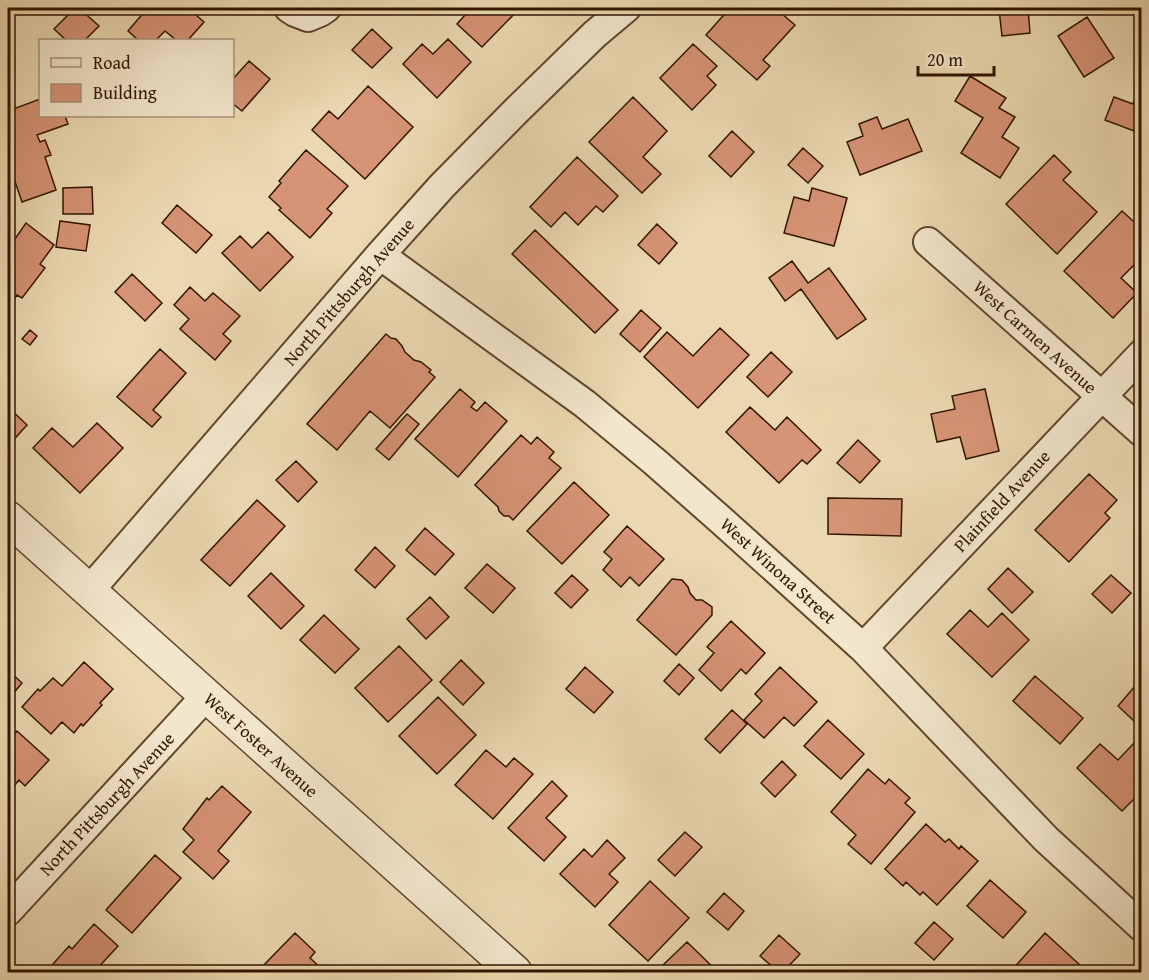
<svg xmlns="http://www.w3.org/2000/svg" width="1149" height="980" viewBox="0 0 1149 980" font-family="'Gentium Book Plus',serif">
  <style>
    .building { fill: #d69375; stroke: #321501; stroke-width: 1.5 }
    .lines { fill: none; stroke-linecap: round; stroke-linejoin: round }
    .minor-casing { stroke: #60462d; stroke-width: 32 }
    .tertiary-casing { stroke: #60462d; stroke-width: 36 }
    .minor { stroke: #f2e6cc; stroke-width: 28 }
    .tertiary { stroke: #f2e6cc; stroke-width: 33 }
    .labels { text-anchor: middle; stroke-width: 5; stroke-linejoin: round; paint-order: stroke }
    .street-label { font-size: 18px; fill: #321501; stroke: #f2e6cc }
  </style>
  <rect width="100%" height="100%" fill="#ebd8b0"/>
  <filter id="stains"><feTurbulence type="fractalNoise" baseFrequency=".00333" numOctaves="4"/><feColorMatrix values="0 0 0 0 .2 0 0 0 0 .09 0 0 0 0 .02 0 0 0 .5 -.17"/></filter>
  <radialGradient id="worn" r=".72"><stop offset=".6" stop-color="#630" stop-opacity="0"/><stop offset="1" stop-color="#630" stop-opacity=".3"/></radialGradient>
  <path class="building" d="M75,8H79L99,26L85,40H66L54,29Z
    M141,8H188L204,22L188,40H176L165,31L156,40H138L128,31L145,11Z
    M458,8H520L482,47L457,24L465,15Z
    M730,8H775L795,25L763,60L770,66L757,80L706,35Z
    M1011,8H1028L1030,33L1002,36L999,9Z
    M1087,17L1114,58L1084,77L1058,36Z
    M372,29L392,48L372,68L352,50Z
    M448,39L471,62L437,98L403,64L422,44L433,54Z
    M693,44L717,66L707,76L716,85L692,110L660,78Z
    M249,61L270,79L242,111L232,103V80Z
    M970,76L1006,98L999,108L1015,117L1002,137L1019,148L1000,178L961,153L983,118L955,101Z
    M1142,80V134L1105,120L1114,97L1133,104Z
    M368,86L413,127L365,179L312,130L329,111L338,119Z
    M633,97L667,131L643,157L661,174L642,193L589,142Z
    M40,99V116H65L68,124L37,135L40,142L45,140L51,155L45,157L56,190L22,202L8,161V111Z
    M877,117L882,129L908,119L922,151L860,175L847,142L863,136L859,124Z
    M732,131L754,152L731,177L709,156Z
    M803,148L823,166L808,183L788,165Z
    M306,150L348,186L327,209L332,213L310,238L279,210L281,208L269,197L281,183L279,181Z
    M1054,155L1071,172L1063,180L1097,212L1057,254L1006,204Z
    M577,157L618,196L603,212L596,206L578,225L565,212L551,227L530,207Z
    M92,187L93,214H63V188Z
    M812,188L847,198L834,246L784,233L794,197L809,201Z
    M177,205L212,235L196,253L162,223Z
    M1122,211L1142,229V269L1136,263L1121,278L1137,293L1113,318L1064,271Z
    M60,221L90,225L86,251L56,247Z
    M26,223L54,245L40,264L45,268L22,298L17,295L8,308V249Z
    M657,224L677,243L659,264L638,245Z
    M535,230L618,310L595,333L512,254Z
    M268,232L293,257L260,291L222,253L240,236L252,248Z
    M792,261L808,283L829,268L866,319L837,339L801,289L785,301L769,278Z
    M132,274L162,303L145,321L115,292Z
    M190,287L205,301L213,293L240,316L223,334L231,341L215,360L180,329L189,319L174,305Z
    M641,310L661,328L640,352L620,334Z
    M720,328L749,355L698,408L644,357L667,332L693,356Z
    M30,330L37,336L30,345L22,339Z
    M386,334L391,338L396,339L402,346L405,352L414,360L421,362L431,370L429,372L435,377L390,428L370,411L337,450L307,424Z
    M160,349L186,373L153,410L161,417L152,427L117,397Z
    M771,352L792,372L768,397L747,377Z
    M460,389L475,402L471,407L477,411L485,402L507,421L458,477L415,439Z
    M985,389L999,451L966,459L960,437L937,442L931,414L955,409L952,396Z
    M8,407L27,425L8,446Z
    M750,407L775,430L787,417L821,450L807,464L802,460L779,483L726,432Z
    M407,414L419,424L389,460L376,449Z
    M97,423L123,448L80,493L33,448L52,428L73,447Z
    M521,435L531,444L537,437L554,452L549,458L561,468L513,520L509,516H504L499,511L498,507L475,485Z
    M858,440L880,461L860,483L837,463Z
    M296,461L317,482L298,502L276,480Z
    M1089,474L1117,500L1105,513L1110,518L1069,562L1035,530Z
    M574,482L609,515L562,564L527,531Z
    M828,498L902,499L901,536L828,534Z
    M257,500L285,526L230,586L201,560Z
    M627,526L664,559L639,586L630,577L621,587L603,570L612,559L604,552Z
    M425,528L454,554L435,575L406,550Z
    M375,547L395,566L375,588L355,570Z
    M487,564L515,588L493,613L465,588Z
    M1008,568L1033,592L1012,613L988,589Z
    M271,573L304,606L281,629L248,596Z
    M572,575L588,590L571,608L555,593Z
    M1111,575L1131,593L1112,613L1092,594Z
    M672,579L682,580L688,587L690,593L696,600H702L712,607V615L676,655L637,620Z
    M430,597L449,617L426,639L407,619Z
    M970,610L988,627L1002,613L1029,640L992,677L947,634Z
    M324,615L359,649L335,673L300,640Z
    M731,621L765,653L746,674L741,669L721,691L699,670L714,653L707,647Z
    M399,646L432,680L388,722L355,688Z
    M461,660L484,683L463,705L440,682Z
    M84,662L113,689L100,703L102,705L83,726L81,724L74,733L62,722L51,734L22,707L38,689L40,691L53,678L62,686Z
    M679,664L694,678L679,695L664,681Z
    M585,667L613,692L594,713L566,689Z
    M780,667L817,702L794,726L784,717L764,738L744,720L762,701L755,694Z
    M8,670L22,683L8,700Z
    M1035,676L1083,718L1060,744L1013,701Z
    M1135,686L1142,692V715L1135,722L1118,706Z
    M438,697L476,735L437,774L399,736Z
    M732,710L747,724L720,753L705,739Z
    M828,720L864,754L841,779L804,746Z
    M17,731L49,760L25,786L19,780L8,793V741Z
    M1134,743L1142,750V791L1122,811L1077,768L1100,744L1118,760Z
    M486,750L506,767L514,758L533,774L493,819L455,785Z
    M782,761L796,775L775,797L761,783Z
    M868,769L885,784L889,779L910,798L905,803L915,812L871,864L848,844L856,835L831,812Z
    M552,781L567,796L546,818L566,837L544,861L508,828Z
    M222,786L251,812L218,851L229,861L213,879L183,852L194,840L183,829L207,798L209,800Z
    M926,824L945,842L949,839L959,849L961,846L978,861L937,905L923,892L920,895L906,882L903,886L885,869Z
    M685,832L702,847L675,876L658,860Z
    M607,840L625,858L609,874L618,882L595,907L560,874L584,849L592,857Z
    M155,855L181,878L132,933L106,910Z
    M990,880L1026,912L1003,938L967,906Z
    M650,881L689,918L648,961L609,925Z
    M724,893L744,911L728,930L707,912Z
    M934,922L953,939L934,960L915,943Z
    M94,924L118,946L94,972H46L69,946L72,949Z
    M295,933L315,952L310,958L325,972H266L261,968Z
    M1045,933L1081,966L1075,972H1010Z
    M779,935L800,954L783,972H779L760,956Z
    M687,942L718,972H668L662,966Z"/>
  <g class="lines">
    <g class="minor-casing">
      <path id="minor" d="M289,8L295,12L308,17L320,12L326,8
        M928,242L1142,432
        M380,255L585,404L655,462L722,521L863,648L1046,839L1142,927
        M89,591L380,255L442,186L515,112L595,34L626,8
        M863,648L1142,354
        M8,911L206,696"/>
    </g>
    <g class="tertiary-casing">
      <path id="tertiary" d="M8,518L515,972"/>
    </g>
    <use href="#minor" class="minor"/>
    <use href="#tertiary" class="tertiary"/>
  </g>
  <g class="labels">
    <g class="street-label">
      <text transform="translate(349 292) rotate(-49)" y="6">North Pittsburgh Avenue</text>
      <text transform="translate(1035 337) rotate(42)" y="6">West Carmen Avenue</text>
      <text transform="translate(1002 501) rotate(-47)" y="6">Plainfield Avenue</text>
      <text transform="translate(778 571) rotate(42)" y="6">West Winona Street</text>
      <text transform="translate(261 745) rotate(42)" y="6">West Foster Avenue</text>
      <text transform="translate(107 804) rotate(-47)" y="6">North Pittsburgh Avenue</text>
    </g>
  </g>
  <rect width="1149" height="980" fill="none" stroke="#ebd8b0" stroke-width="30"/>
  <rect x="9" y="9" width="1131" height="962" fill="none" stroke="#321501" stroke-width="3"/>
  <rect x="15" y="15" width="1119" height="950" fill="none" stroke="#321501" stroke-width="1.5"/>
  <rect x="39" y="39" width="195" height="78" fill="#f2e6cc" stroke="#a5927b" stroke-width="1.5"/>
  <rect x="51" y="58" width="30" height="9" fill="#f2e6cc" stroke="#a5927b" stroke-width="1.5"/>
  <text x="93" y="69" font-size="18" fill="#321501">Road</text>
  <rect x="51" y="84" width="30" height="18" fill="#d69375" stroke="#a5927b" stroke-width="1.5"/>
  <text x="93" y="99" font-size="18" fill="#321501">Building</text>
  <path d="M918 66v9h76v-9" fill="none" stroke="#321501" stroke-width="3"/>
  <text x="927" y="66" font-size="18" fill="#321501" stroke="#f2e6cc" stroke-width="4.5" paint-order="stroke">20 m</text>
  <rect width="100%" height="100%" filter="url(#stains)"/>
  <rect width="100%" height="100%" fill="url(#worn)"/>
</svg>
